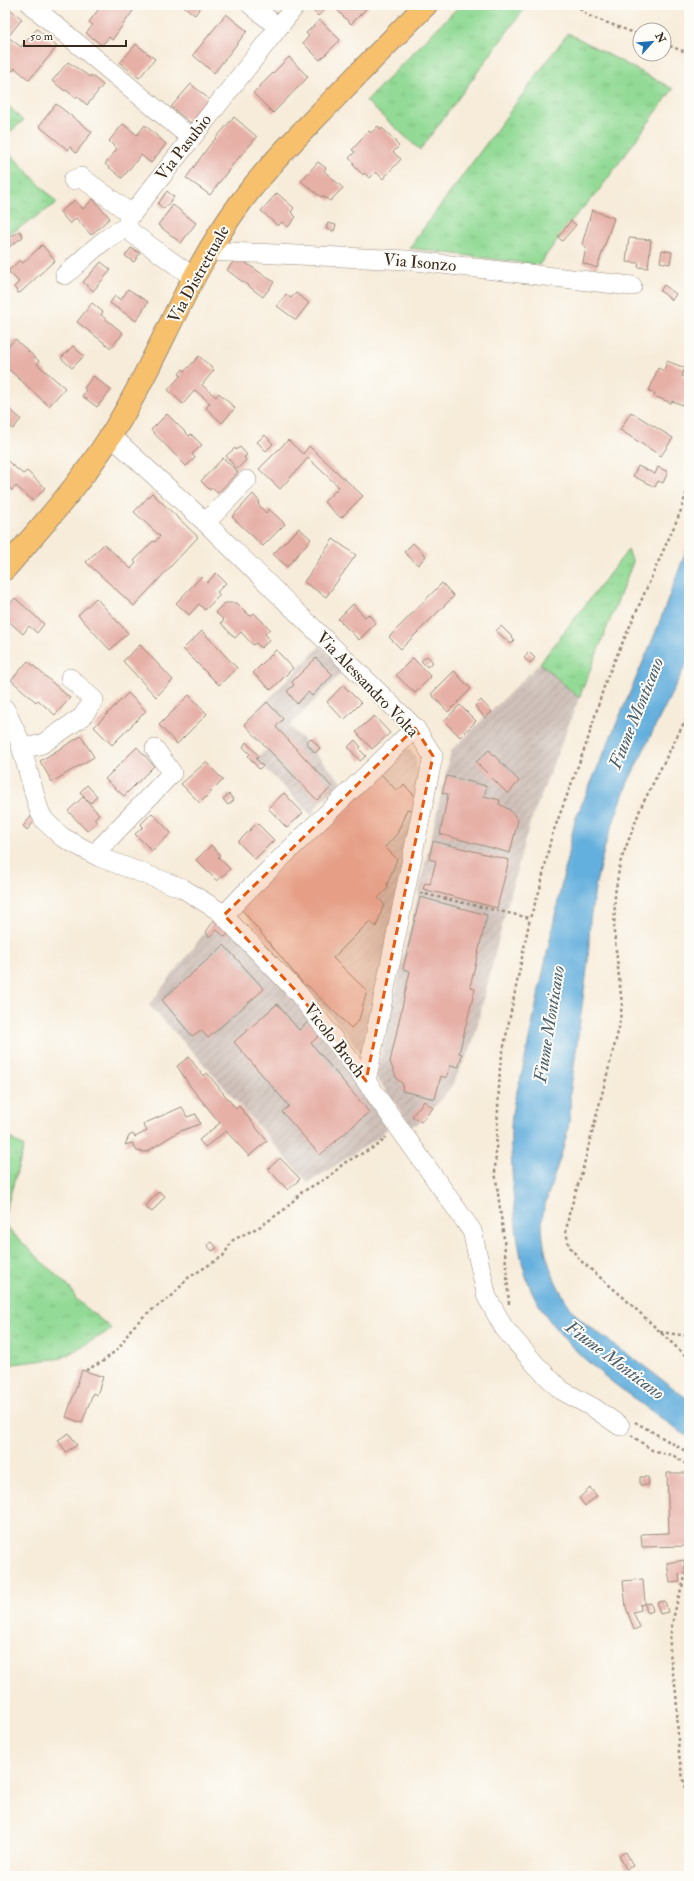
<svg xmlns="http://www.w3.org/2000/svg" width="694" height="1881" viewBox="0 0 694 1881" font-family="'IM FELL Double Pica',serif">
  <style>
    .industrial { fill: url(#industrial-furrows) }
    .grass { fill: url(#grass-tufts); stroke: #66825a }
    .park { fill: url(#park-crowns); stroke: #66825a }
    .water { fill: #64afdd; stroke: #506c7e }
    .building { fill: #e6b0a7 }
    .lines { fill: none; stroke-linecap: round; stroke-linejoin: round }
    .minor-casing { stroke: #998b7c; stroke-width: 20 }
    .major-casing { stroke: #998b7c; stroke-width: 24 }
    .path { stroke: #998b7c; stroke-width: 2.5; stroke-dasharray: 3 3; stroke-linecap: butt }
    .minor { stroke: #fff; stroke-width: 19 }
    .major { stroke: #f7c06c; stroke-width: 22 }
    .marked { fill: #e8590c; fill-opacity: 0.2; stroke: #e8590c; stroke-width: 3; stroke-dasharray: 8 5; stroke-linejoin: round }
    .labels { text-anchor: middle; stroke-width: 4; stroke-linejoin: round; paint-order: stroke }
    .street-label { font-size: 17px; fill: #3b2a1e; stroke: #fdfcf7 }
    .water-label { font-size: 18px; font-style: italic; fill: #4b5f6a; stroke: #fdfcf7 }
  </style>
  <defs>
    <pattern id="industrial-furrows" width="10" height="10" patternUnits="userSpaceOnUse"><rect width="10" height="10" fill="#cfc1ba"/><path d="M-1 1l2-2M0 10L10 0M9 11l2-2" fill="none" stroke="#b3a69f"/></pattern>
    <pattern id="grass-tufts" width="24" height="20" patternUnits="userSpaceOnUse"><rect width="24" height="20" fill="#92da95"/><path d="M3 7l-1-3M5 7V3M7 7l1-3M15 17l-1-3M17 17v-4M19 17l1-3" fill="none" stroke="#7fbb80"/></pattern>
    <pattern id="park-crowns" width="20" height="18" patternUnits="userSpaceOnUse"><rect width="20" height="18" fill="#92da95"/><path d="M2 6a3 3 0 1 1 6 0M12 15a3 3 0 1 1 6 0" fill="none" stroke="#7fbb80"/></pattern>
  </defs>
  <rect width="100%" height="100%" fill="#fdfcf7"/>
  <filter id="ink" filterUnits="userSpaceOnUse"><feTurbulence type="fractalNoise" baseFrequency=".025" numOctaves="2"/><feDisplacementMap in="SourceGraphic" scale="8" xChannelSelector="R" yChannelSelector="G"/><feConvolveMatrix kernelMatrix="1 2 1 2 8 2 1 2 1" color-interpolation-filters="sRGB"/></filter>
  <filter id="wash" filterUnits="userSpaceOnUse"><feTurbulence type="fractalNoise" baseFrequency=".012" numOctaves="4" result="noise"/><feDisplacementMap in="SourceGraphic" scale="16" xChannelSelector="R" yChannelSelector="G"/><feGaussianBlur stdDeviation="0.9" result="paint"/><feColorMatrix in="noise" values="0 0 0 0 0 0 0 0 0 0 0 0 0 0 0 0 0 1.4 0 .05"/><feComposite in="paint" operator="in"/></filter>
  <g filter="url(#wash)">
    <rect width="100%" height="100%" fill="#f7ecda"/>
    <path class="industrial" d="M320,646L344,670L290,726L341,781L317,806L312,816L256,759L267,748L244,724Z
      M540,663L579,698L529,826L506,909L474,1039L468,1054L451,1087L421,1122L411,1126L376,1077L451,751Z
      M402,749H409L416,757L417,776L421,785L415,823L361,1054L348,1035L305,986L242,910Z
      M220,913L275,972L388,1122L387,1129L378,1138L308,1183L193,1052L149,1005Z"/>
    <path class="grass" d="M460,5H516L524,9L420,150L366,101Z
      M568,33L673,89L600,189L571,221L539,265L409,248Z
      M628,550L633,562L579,698L540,663Z
      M5,1135L24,1147L5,1213Z
      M5,1226L70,1288L76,1299L112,1329L62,1358L5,1365Z"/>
    <path class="park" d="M5,102L23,121L5,136Z
      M5,148L57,203L5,237Z"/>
    <path class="water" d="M689,543V658L627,784L605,846L596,883L590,920L588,962L570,1095C573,1135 554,1170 544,1209C536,1243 556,1293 579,1318C589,1328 603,1335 613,1344C639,1362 664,1381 689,1400V1438C631,1395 547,1346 525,1273C517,1246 515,1218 513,1190C512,1161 508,1131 514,1102C516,1092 520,1083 522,1073L575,820L655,634Z"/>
    <g id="blocks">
      <path class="building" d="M5,5L22,19L8,37L21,47L37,29L57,47L29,80L15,68L13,71L5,65Z
        M102,5H131L135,8L112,40L109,37L102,45L86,33L93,25L89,22Z
        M182,5H202L195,15Z
        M309,5H319L324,11L318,16L308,6Z
        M332,5H370L351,24Z
        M226,14L247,31L214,73L193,55Z
        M320,20L340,40L320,60L303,43L309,36L306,33Z
        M136,44L155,59L139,78L120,63Z
        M289,57L308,77L273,113L253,93Z
        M68,62L90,77L91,75L103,85L87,105L77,96L76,98L66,90L65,91L52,81Z
        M191,84L210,100L191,123L171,107Z
        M56,104L92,132L76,153L70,147L68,150L39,126Z
        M234,117L257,137L233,164L210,195L186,178L209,146Z
        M123,124L137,135L145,125L166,144L151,163L141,155L122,178L105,164L117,149L109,141Z
        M378,126L381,130L382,128L396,141L395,142L399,146L393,152L401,159L383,179L376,172L370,178L364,173L363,175L353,165L354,163L349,158L355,152L352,150L369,131L371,133Z
        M318,162L326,168L324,171L343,188L330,201L323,196L321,197L301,181Z
        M167,191L174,197L164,209L158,204Z
        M277,193L294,208L291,212L296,217L288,227L282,222L278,226L261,211Z
        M93,199L110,218L91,235L76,218L70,224L60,212L75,200L83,209Z
        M173,205L196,223L181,243L158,225Z
        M592,210L614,218L597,268L583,263L586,247L582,244Z
        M571,221L576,225L562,241L558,237Z
        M328,223L336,225L334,231L326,229Z
        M20,231L23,237L6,249L5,237L7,235L9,238Z
        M629,238L651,240L648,268L638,267L639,263L626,262Z
        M42,245L55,260L21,292L18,293L14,287L19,282L8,271L20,260L23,263Z
        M131,248L140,253L134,262L125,256Z
        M662,250L672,252L670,264L660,262Z
        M237,257L274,282L263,297L227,270Z
        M101,262L111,270L93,291L83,282Z
        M664,285L676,294L672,300L660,291Z
        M128,289L148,302L136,321L110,303L115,296L121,300Z
        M296,293L309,303L296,320L277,306L286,294L291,298Z
        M92,303L103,312L101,315L123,333L111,348L77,322Z
        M15,339L39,361L37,364L65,388L49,406L5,366V350Z
        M73,346L84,356L72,368L61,358Z
        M199,356L214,370L202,385L216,397L219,393L235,408L222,423L206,408L210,403L195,390L183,404L168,390L181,375L179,374L183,369L185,371Z
        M667,361L685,368L682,376L689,379V389L683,405L672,401L671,403L654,396L655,393L649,391L658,368L664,371Z
        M93,376L111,390L97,407L82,396L86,390L84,388Z
        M5,405L21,419L13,429L5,421Z
        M631,412L673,438L661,456L620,430Z
        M167,414L189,436L191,434L202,445L192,454L195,458L186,466L151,430Z
        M265,435L273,444L266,451L257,442Z
        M288,440L303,454L309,446L363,496L341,518L324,502L339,487L308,458L280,489L259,469Z
        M240,447L247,455L244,457L246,460L237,469L226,456L235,448L236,450Z
        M223,458L238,472L218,493L212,488L210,490L201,481Z
        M5,459L23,474L27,471L45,488L33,501L16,486L12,490L5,485Z
        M638,466L655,474L658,467L668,472L663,483L658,481L655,487L633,476Z
        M152,493L198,537L134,606L86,562L104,544L131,569L136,563L134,561L153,541L155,542L160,536L134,512Z
        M253,494L260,502L258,504L266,513L269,509L285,524L263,546L232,517Z
        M299,528L311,539L287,567L273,554Z
        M333,539L356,555L326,597L304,582Z
        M413,543L426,556L418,565L404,552Z
        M216,573L226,583L217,592L220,595L205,610L199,604L189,615L176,603L201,577L207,583Z
        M442,583L454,596L401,649L389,637Z
        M15,598L44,624L37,633L29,626L23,634L5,618V609Z
        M96,598L128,633L110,650L78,615Z
        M225,603H237L250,616L254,613L270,629L265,634L270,640L261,648L256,643L253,645L241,632L235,638L221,623L224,620L215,612Z
        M353,604L365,617L368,614L376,623L359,640L338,619Z
        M501,626L515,640L511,644L496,631Z
        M202,631L237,668L219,685L183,649Z
        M140,645L173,680L156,697L123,661Z
        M276,650L293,668L271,690L253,673Z
        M529,652L535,658L530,663L524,658Z
        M427,656L433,662L427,667L421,661Z
        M316,658L333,675L312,696L308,692L297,704L287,691L294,685L292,682Z
        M413,658L431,677L415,693L396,675Z
        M28,661L70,698L55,715L38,700L36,702L11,680Z
        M454,671L471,689L448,712L431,694Z
        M343,685L361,703L344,720L327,702Z
        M128,693L146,711L112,745L94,727Z
        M189,695L207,714L177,744L159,725Z
        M481,700L492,712L485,718L475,706Z
        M267,702L283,719L276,727L332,787L317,800L244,724Z
        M460,705L476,721L460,737L444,721Z
        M374,716L390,733L372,749L356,732Z
        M81,736L94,757L52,782L40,761Z
        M311,738L320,748L315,753L306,742Z
        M355,740L361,747L359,749L366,756L360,761L348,747Z
        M246,742L259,756L256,759L263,766L259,769L248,756L250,754L243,747Z
        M137,747L154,766L124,796L105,779Z
        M489,750L519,781L508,794L476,762Z
        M206,762L223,780L200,803L181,784Z
        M378,771L397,791L404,785L416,797L414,811L407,809L397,834L385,847L397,859L387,885L388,888L378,898L384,904L376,927L370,921L333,958L367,991L359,1020L351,1028L307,985L305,986L242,910L243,904Z
        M447,776L487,786L484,796L500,800L499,804L510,810L518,820L510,853L440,834L448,794L442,793Z
        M87,785L97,796L91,803L80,792Z
        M284,793L303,813L287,828L268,808Z
        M229,794L234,800L228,805L223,799Z
        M83,797L99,814L94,819L97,822L87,831L68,811Z
        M35,812L39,816L27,830L23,826Z
        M152,813L171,833L152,851L135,834L143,827L141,824Z
        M257,823L274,840L255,859L238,842Z
        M433,841L509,860L497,908L423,889L425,883L430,884L436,861L429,859Z
        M211,845L220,855L218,857L230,869L217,881L196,860Z
        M420,897L487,915L470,987L475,989L459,1053L462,1054L459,1067L451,1065L446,1078L441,1076L435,1099L402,1091L403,1084L397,1079L390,1062L410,971L403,969Z
        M215,919L229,933L225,937L217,930L209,937L206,932Z
        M224,945L264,989L208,1038L201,1030L192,1036L162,1000Z
        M277,1004L299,1030L309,1021L320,1035L311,1043L369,1112L320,1155L282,1112L289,1106L234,1042Z
        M189,1057L203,1076L207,1073L236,1109L239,1106L267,1141L249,1156L226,1131L205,1147L199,1140L220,1123L190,1086L177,1066Z
        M424,1101L433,1108L421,1122L412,1116Z
        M182,1107L187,1117L196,1114L200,1124L178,1132L146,1152L137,1151L132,1143L125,1145L129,1136L133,1134L135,1137L147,1131L143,1124Z
        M280,1158L300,1179L288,1190L268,1169Z
        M159,1191L165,1196L152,1212L145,1207Z
        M212,1242L217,1248L212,1251L207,1245Z
        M82,1370L103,1377L97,1395L93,1393L82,1423L66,1417Z
        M69,1433L77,1445L66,1452L58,1440Z
        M667,1473H689L688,1546L642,1547L641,1534L669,1533Z
        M640,1477H648L649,1485H640Z
        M590,1488L597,1496L585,1506L579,1498Z
        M684,1560L685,1573L679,1574L680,1582L670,1583L667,1563Z
        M643,1579L645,1604L651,1603L653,1611L647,1613L645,1604L640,1605L641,1610L633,1612L640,1627L634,1630L626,1607L623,1581Z
        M665,1601L668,1612L660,1614L657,1602Z
        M626,1852L633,1866L626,1869L619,1855Z"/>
    </g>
  </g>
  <g filter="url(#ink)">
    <use href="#blocks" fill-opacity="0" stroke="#998b7c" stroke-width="1"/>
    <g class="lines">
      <g class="minor-casing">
        <path id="minor" d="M31,5L191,138
          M251,5L278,27
          M73,180L81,177L131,214
          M208,251L407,260L632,286
          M65,275C84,259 104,236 128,227
          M193,277L132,233L128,227V219L296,5
          M110,438L121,445L204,521L415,728L433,756L366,1081
          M204,521L210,518L247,480
          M5,709L19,739L39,810L44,820L62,837L99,857L182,888L219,911L298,993L366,1081L472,1231L487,1297L504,1328L536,1365L561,1390L594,1408L620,1426
          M22,749L42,744L82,717L94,700L70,678
          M99,857L101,847L172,773L155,749
          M224,915L245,893L415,728"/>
      </g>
      <g class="major-casing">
        <path id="major" d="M5,569C47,520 90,473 122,417C163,346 191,269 241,202C267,167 298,136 329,104C361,71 393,38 426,5"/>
      </g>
      <path class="path" d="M575,5L589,16L640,35
        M664,44L689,53
        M689,713L641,807L620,863L615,894L614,932L622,1004L619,1028L582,1172L569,1214L566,1232L569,1246L581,1261L623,1297L689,1359
        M420,893L530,918L540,889L551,838L587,742L606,680L680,513L689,485
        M509,1304L504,1239L495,1171L500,1066L530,918
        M660,1332L689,1336
        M86,1370L102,1362L119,1348L131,1329L145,1315L173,1295L188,1278L223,1256L233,1240L261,1226L285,1209L302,1192L330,1176L344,1163L380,1144L386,1137
        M635,1422L689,1453
        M631,1435L652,1450L674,1456L689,1466
        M689,1567C680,1590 672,1617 670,1641C669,1658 674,1676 676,1693C679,1729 675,1762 689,1796"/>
      <use href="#minor" class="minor"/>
      <use href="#major" class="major"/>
    </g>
  </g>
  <path class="marked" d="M415,728L433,756L366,1081L298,993L224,915Z"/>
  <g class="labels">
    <g class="street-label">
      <text transform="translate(183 147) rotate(-52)" y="6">Via Pasubio</text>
      <text transform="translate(420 262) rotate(5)" y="6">Via Isonzo</text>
      <text transform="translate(198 274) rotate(-61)" y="6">Via Distrettuale</text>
      <text transform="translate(368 684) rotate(46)" y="6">Via Alessandro Volta</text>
      <text transform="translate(335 1040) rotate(52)" y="6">Vicolo Broch</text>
    </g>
    <g class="water-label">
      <text transform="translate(636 713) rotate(-68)" y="6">Fiume Monticano</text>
      <text transform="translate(549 1024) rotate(-81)" y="6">Fiume Monticano</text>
      <text transform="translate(615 1360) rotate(37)" y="6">Fiume Monticano</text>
    </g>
  </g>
  <rect width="694" height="1881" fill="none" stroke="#fdfcf7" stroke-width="20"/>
  <g transform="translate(652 42) rotate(63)"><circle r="19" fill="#fdfcf7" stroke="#afa8a0"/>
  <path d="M0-3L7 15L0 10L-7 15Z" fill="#1f6fb2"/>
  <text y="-6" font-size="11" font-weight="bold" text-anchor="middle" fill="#3b2a1e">N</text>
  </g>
  <path d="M24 40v6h102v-6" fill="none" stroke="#3b2a1e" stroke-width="2"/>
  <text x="30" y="40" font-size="12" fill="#3b2a1e" stroke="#fdfcf7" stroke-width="3" paint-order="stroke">50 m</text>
</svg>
